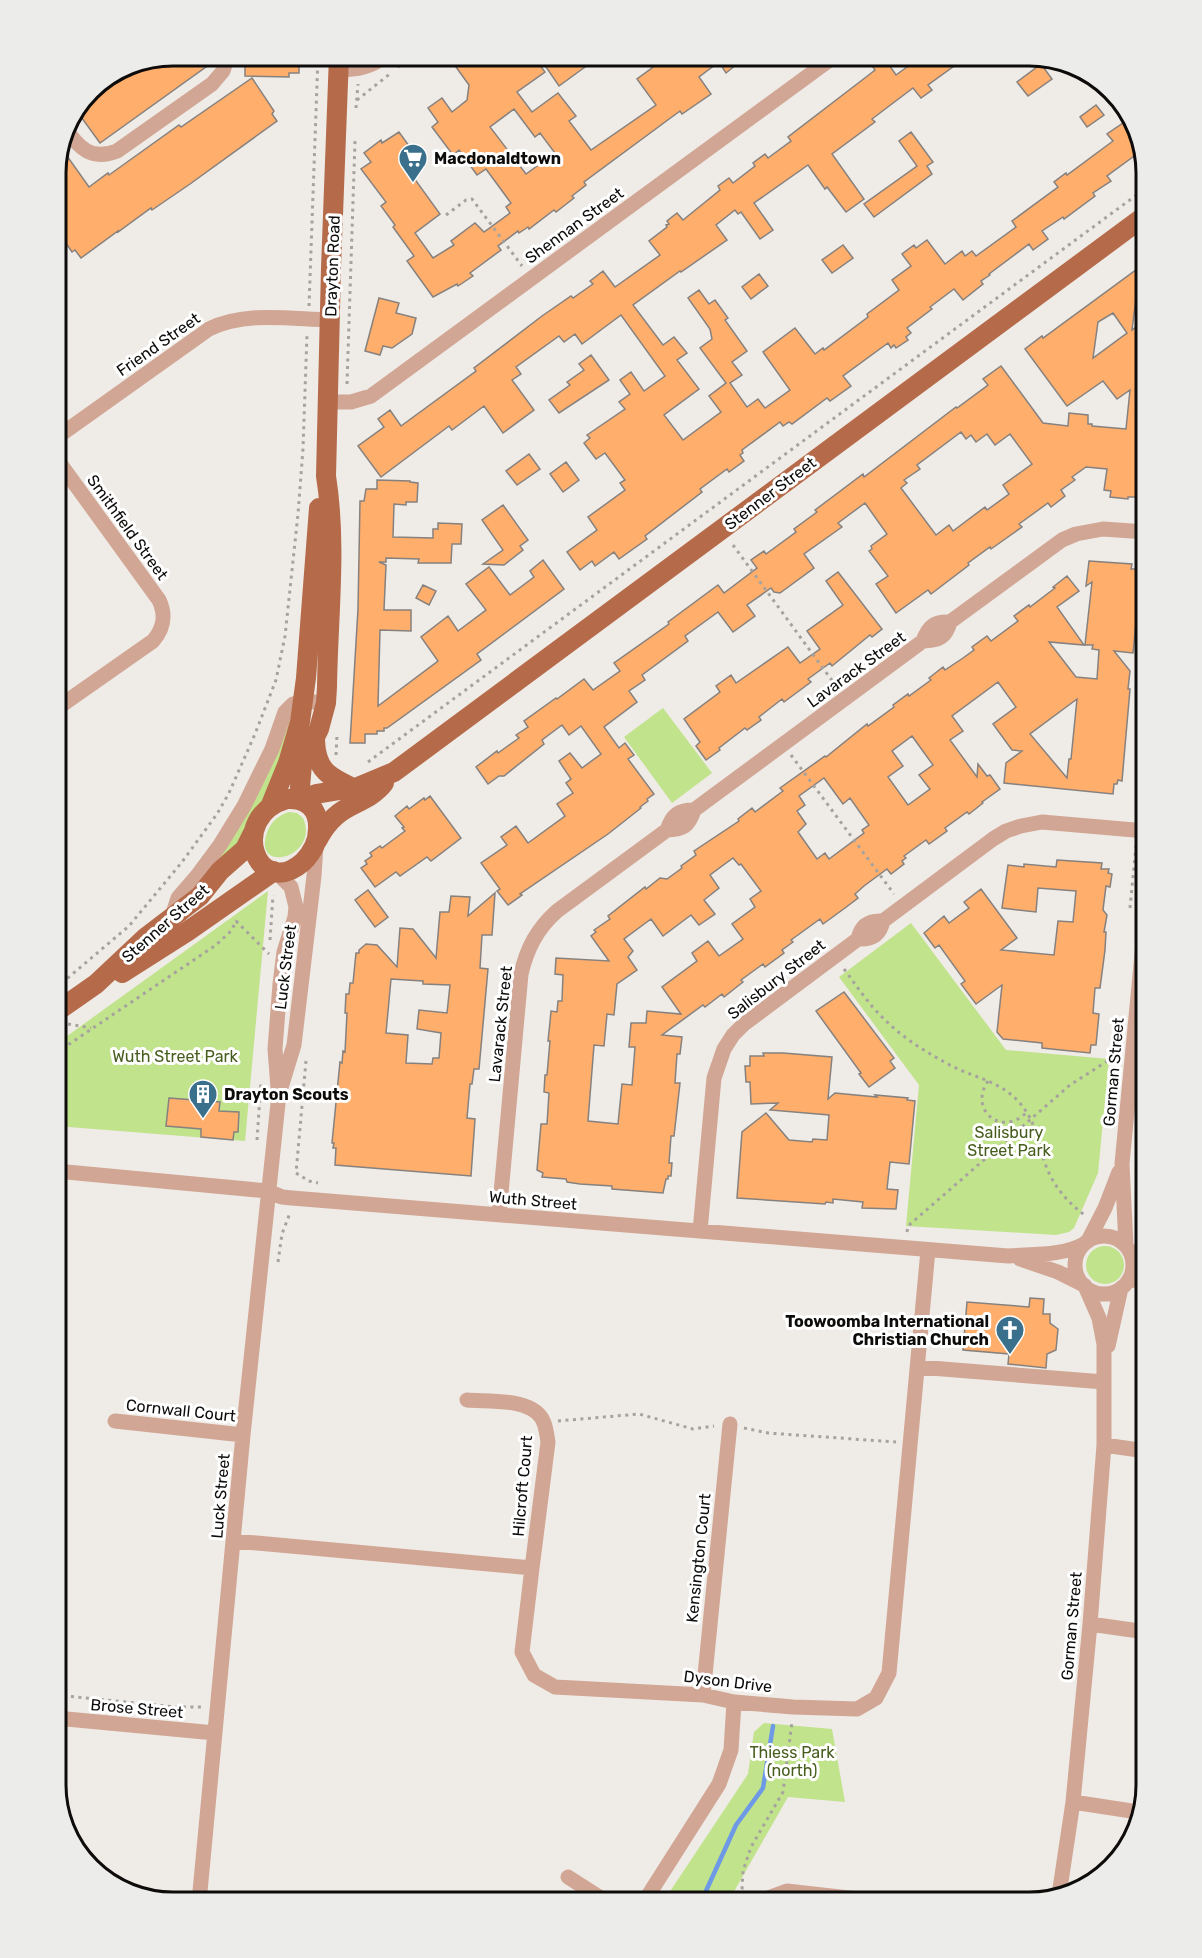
<svg xmlns="http://www.w3.org/2000/svg" width="1202" height="1958" viewBox="0 0 1202 1958" font-family="Rubik,sans-serif">
  <style>
    .green { fill: #c1e38c }
    .lines { fill: none; stroke-linecap: round; stroke-linejoin: round }
    .stream { stroke: #6d99e7; stroke-width: 4.5 }
    .building { fill: #ffae6c; stroke: #86817e; stroke-width: 1.5; fill-rule: evenodd }
    .path { stroke: #a6a39f; stroke-width: 3; stroke-dasharray: 3 4.5; stroke-linecap: butt }
    .minor { stroke: #d1a695; stroke-width: 15 }
    .major { stroke: #b56a4a; stroke-width: 20 }
    .labels { text-anchor: middle; stroke-width: 6; stroke-linejoin: round; paint-order: stroke }
    .poi-label { font-size: 16px; font-weight: bold; fill: #0d0c0b; stroke: #fff; text-anchor: start }
    .street-label { font-size: 16px; fill: #0d0c0b; stroke: #fff }
    .park-label { font-size: 16px; fill: #475d1d; stroke: #fff }
    .rim { fill: none; stroke: #0d0c0b; stroke-width: 3 }
  </style>
  <rect width="100%" height="100%" fill="#efebe6"/>
  <path class="green" d="M663,708L712,773L672,803L624,737Z
    M288,720L294,722L282,761L245,837L212,874Z
    M289,812L297,813L303,818C321,858 249,876 268,830C272,821 279,815 289,812Z
    M268,891L245,1141L56,1126V1044Z
    M911,923L1006,1050L1109,1059L1098,1173L1074,1228L1069,1232L1056,1235L906,1226L919,1085L839,977Z
    M1086 1265a19 19 0 1 1 38 0a19 19 0 1 1-38 0Z
    M764,1723L832,1729L845,1802L788,1797L728,1902H663L748,1774L754,1732Z"/>
  <g class="lines">
    <path class="stream" d="M701,1902L736,1825L763,1788L773,1726"/>
  </g>
  <path class="building" d="M173,56H204L210,64L100,143L76,110L90,90L128,64Z
    M245,56H299V73H289V77L245,76Z
    M448,56H533L545,72L517,92L532,112L558,93L576,116L569,121L591,150L656,105L637,79L660,62L656,56H747L726,73L719,62L699,77L711,94L682,114L680,111L584,182L586,185L572,196L574,198L556,212L554,210L529,229L528,227L519,233L518,231L498,246L501,250L470,273L473,276L458,286L457,284L433,297L407,261L414,256L393,227L395,225L381,206L386,202L361,169L371,162L364,153L381,140L382,143L399,132L412,150L410,153L420,167L411,174L440,214L415,233L433,258L454,245L451,241L475,223L484,232L510,213L506,207L511,203L486,169L477,175L459,150L453,155L432,127L438,122L428,108L442,98L452,112L467,100L469,85ZM514,109L535,137L540,133L555,153L526,174L490,127Z
    M561,56H600L559,86L546,67Z
    M922,56H968L928,85L932,90L921,98L913,88L872,119L875,122L832,154L864,199L846,212L827,187L825,189L808,165L754,203L773,230L760,239L741,212L738,214L735,210L716,225L727,240L681,272L680,271L633,305L663,345L674,337L687,353L677,360L699,389L664,415L683,440L721,412L709,396L726,383L700,348L712,339L710,329L688,298L699,290L709,304L715,300L728,318L725,320L747,351L732,362L742,375L730,383L747,407L758,399L765,408L790,390L763,352L795,328L815,354L823,348L824,350L868,317L867,314L899,290L892,280L911,266L902,254L914,245L916,248L927,240L945,264L962,251L965,256L972,251L976,256L1016,227L1012,221L1058,187L1054,182L1066,173L1067,175L1113,141L1107,134L1123,123L1129,132L1136,127L1141,151L1107,176L1111,181L1093,193L1095,196L1064,219L1063,217L1042,231L1048,239L1033,250L1029,244L989,274L990,275L981,281L983,284L963,300L954,289L930,307L932,309L907,328L911,333L906,337L908,340L896,348L894,345L891,348L888,343L843,376L851,386L830,401L827,398L792,424L789,422L783,426L780,422L742,450L743,453L740,455L744,461L729,472L727,469L700,489L702,492L645,536L647,539L619,559L614,552L595,566L592,561L580,570L567,552L597,530L588,517L625,490L620,483L625,480L605,453L596,459L584,443L590,438L587,435L625,409L619,402L630,394L620,380L631,372L644,391L665,376L621,315L582,344L575,334L564,342L559,336L516,367L521,374L512,380L534,410L503,433L484,406L452,430L449,426L381,477L358,446L384,427L378,419L390,410L401,426L476,371L474,368L542,316L571,296L573,298L593,284L590,281L603,271L615,287L660,255L649,241L667,227L666,225L669,224L667,221L677,213L683,220L720,190L718,186L729,178L733,183L755,166L753,163L765,154L768,158L791,141L788,137L870,74L875,70L873,67L885,59L896,75Z
    M1041,64L1052,79L1028,96L1017,82Z
    M252,78L274,111L272,114L277,121L190,184L152,210L151,208L118,232V231L81,258L75,250L72,252L56,229V166L60,146L89,187L108,173L109,175L179,125L181,127Z
    M1096,105L1104,115L1087,127L1080,117Z
    M911,132L933,162L927,166L932,174L874,217L864,204L917,166L899,141Z
    M843,245L853,258L832,273L822,260Z
    M1140,267L1132,330L1146,319V497H1128V499L1110,497L1111,491L1104,490L1107,469L1086,467L1072,477L1075,480L1061,490L1065,496L1051,507L1048,503L1019,524L1022,527L991,549L990,547L968,563L969,565L931,594L928,590L896,613L876,584L888,576L869,551L872,549L871,546L887,534L865,503L838,523L842,527L804,554L814,568L780,593L774,592L771,588L747,605L755,616L733,632L718,612L685,636L688,641L642,675L645,680L629,691L637,702L604,727L619,748L625,743L634,755L628,759L654,794L647,799L648,801L640,807L641,808L608,834L520,894L522,895L508,905L497,891L500,889L481,863L507,845L501,837L516,826L528,843L565,816L557,804L573,793L566,783L571,779L559,761L570,753L582,768L601,754L581,726L569,735L562,725L542,740L544,744L504,776H499L488,784L476,767L497,751L498,753L519,738L516,735L528,727L524,721L556,698L557,699L584,679L593,690L620,671L614,663L669,624L668,622L718,585L724,593L757,568L751,560L764,551L766,554L796,532L794,529L817,512L815,510L863,474L864,477L956,407L957,408L988,385L983,379L1001,366L1043,423L1068,426L1069,413L1088,415V424H1092V426L1126,429L1130,390L1117,399L1103,381L1067,406L1025,349L1042,336L1043,338ZM1113,313L1127,333L1093,358L1098,322ZM961,432L966,439L971,435L976,442L987,434L995,445L1010,434L1032,464L1003,485L1009,494L987,510L985,507L953,531L949,525L936,535L901,488L907,483L904,480L920,469L917,465Z
    M759,274L768,286L751,299L742,287Z
    M379,298L399,303L396,313L416,318L412,334L392,348L383,346L380,355L365,351Z
    M591,355L609,380L559,413L549,400L570,385L567,382L584,370L579,364Z
    M529,454L540,469L517,485L506,471Z
    M566,462L579,480L563,492L550,474Z
    M377,480L410,481V482L418,483L417,502H406V505L394,504L393,537L433,538V529H438V523L462,524L461,544H452L451,563H418L419,559L386,558V562H379L386,565L384,610H411V631L380,630L378,706L438,661L421,637L448,616L458,631L486,610L466,584L489,567L510,595L534,577L530,571L543,560L564,589L477,654L481,660L387,728H384V731H377V734H365V743H350L358,609L360,501H364L366,489H377Z
    M503,505L528,540L520,546L523,550L504,565L483,564L503,550L482,520Z
    M1089,561L1132,564L1131,569H1137L1136,582H1140L1133,653L1114,651L1130,671L1128,689H1130L1122,781L1118,780L1117,784H1114L1113,794L1004,783L1006,763L1022,751L1012,750L993,724L1016,707L998,682L952,716L963,731L950,740L977,777L978,764L987,776L990,775L1000,789L982,802L983,803L969,814L967,812L945,828L947,831L929,844L926,840L904,856L906,858L902,861L904,864L891,874L887,869L864,886L855,894L858,898L845,908L823,924L820,919L791,940L793,942L782,950L784,953L765,967L763,964L741,980L743,982L724,997L722,994L705,1007L703,1005L662,1035L682,1037L680,1054H677L675,1083H680L674,1136H671L669,1163H672L671,1176H668V1179H666L663,1193L612,1189V1186L580,1184L567,1182L566,1179L542,1177L543,1173L537,1170L541,1124H547L549,1093L544,1092L545,1075H547L550,1041H548L550,1022L551,1011L557,1012L558,1001H562L563,975L555,974L556,958L609,961L591,936L596,932L594,930L610,919L608,916L645,887L646,889L660,878L667,879L682,868L681,866L696,855L694,851L739,821L738,819L752,808L755,812L783,791L780,788L825,756L826,757L867,724L868,726L894,707L893,705L908,694L909,696L931,680L929,678L943,667L945,670L963,658L974,650L972,647L987,636L991,641L1018,621L1014,616L1029,605L1030,607L1055,588L1053,587L1067,576L1079,591L1057,607L1084,645L1049,642L1076,677L1097,679L1099,650L1092,649L1093,645H1085L1092,582L1086,586ZM1077,699L1071,759H1069L1067,778L1030,734ZM912,736L933,765L919,775L930,789L908,805L888,777L903,766L892,751ZM824,778L843,804L850,798L869,825L862,830L864,833L829,859L825,853L817,859L798,832L806,824L797,811L805,805L799,796ZM733,858L739,865L741,864L761,891L750,899L755,907L732,924L743,939L719,956L708,941L692,953L697,961L662,987L681,1014L647,1011L646,1023H631L629,1047H635L632,1085L622,1084L618,1124L588,1121L594,1045L604,1046L607,1014L614,1015L617,984L637,970L628,957L633,951L624,939L651,919L663,936L691,915L699,925L715,914L704,900L719,888L710,875Z
    M838,572L882,629L872,637L870,635L832,666L830,663L808,679L811,682L784,702L782,699L759,717L761,720L747,730L745,728L719,748L720,750L706,760L696,746L700,742L684,719L720,692L716,686L731,675L736,683L788,647L800,663L820,649L807,631L843,605L826,581Z
    M423,585L436,591L429,605L416,598Z
    M430,796L461,838L431,861L427,857L400,876L396,872L375,887L361,868L367,864L365,861L372,856L370,853L380,846L382,848L405,831L402,828L404,827L395,816L407,806L409,809L424,798L425,800Z
    M1057,860L1102,863L1101,869H1109L1108,873L1112,874L1110,887L1106,886L1103,910L1107,915L1104,932H1106L1105,950L1100,988H1095L1093,1013L1099,1014L1096,1045H1091L1090,1053L1042,1048V1043L1003,1039L997,1032L1002,985L976,1004L961,984L965,981L939,945L935,948L924,933L944,916L949,923L969,908L964,902L981,889L1017,938L1001,950L1054,955L1058,921L1073,922L1076,891L1038,888L1036,912L1002,908L1008,865L1024,867V864L1056,867Z
    M368,890L388,917L375,927L355,900Z
    M495,893L492,935H482L480,968L488,969L479,1069H474L472,1084H470L467,1118L475,1119L471,1176L335,1165L336,1148H333L334,1143H332L340,1062L342,1063L343,1051L345,1052L347,1013H345L346,994H349L350,983H353L356,953H359V950L366,944L377,945L397,967L400,928L413,929L436,958L440,912H449L451,896L470,897L468,916ZM391,979L423,981V984L450,985L447,1013L419,1010L417,1029L441,1033L439,1058H433L432,1064L406,1063L408,1035L386,1033Z
    M844,992L894,1058L890,1061L895,1068L869,1087L859,1074L861,1073L816,1011Z
    M763,1053H783L832,1057L828,1099L835,1093L877,1097L875,1095L908,1098L907,1100L915,1101L909,1164L890,1162L887,1189L898,1190L896,1209L862,1208L863,1202L833,1199V1203L826,1202L825,1204L737,1198L742,1132L766,1113L789,1140L812,1142L813,1139L827,1140L829,1115L770,1110L778,1103L751,1104L750,1082H746L745,1066H750V1056H764Z
    M169,1098L220,1102L219,1111L239,1112L238,1132H234L233,1140L201,1137V1129L166,1126Z
    M1030,1298L1044,1299L1043,1314H1050V1323L1058,1329L1056,1350L1047,1354L1046,1368L1008,1364L1009,1354L963,1350L967,1302L1029,1307Z"/>
  <g class="lines">
    <path class="path" d="M398,67L412,56
      M357,100L391,73
      M356,108L358,84
      M446,215L466,200L472,199L522,266
      M309,306L318,56
      M347,384L355,141
      M733,545L836,686
      M336,755L337,735
      M791,755L894,894
      M368,762L1146,188
      M1139,815L1146,738
      M1130,908L1136,846
      M236,921L269,954
      M270,940L273,895
      M844,969C856,985 867,1002 881,1016C900,1036 924,1051 948,1064C971,1077 998,1080 1017,1100C1037,1121 1037,1141 1046,1166C1054,1187 1068,1203 1086,1216
      M56,988L129,926L182,862L217,814L229,793L255,734L276,680L285,636L298,514L303,449L307,334
      M68,1024L91,1028
      M56,1053L216,945L232,930L236,920
      M306,1061L296,1173L309,1181L318,1183
      M988,1081C968,1110 1002,1138 1027,1112
      M257,1140L261,1081
      M1139,1175L1146,1099
      M907,1232L908,1226L1070,1085L1109,1060L1116,1061
      M278,1262L282,1234L290,1213
      M558,1421L639,1414L693,1429L714,1426
      M744,1428L768,1433L896,1442
      M56,1695L176,1707H203
      M734,1902L742,1889L743,1871L751,1847L783,1792L792,1722"/>
    <path class="minor" d="M338,70C358,70 370,67 386,56
      M65,128C79,148 91,161 117,151L212,84L223,71L228,56
      M327,402H351L371,396L835,56
      M56,438L209,329C246,311 290,319 330,320
      M923,641C928,627 934,621 950,622
      M56,709L153,641C164,628 166,615 159,600L56,458
      M667,830C672,815 678,810 694,810
      M276,872L291,887L296,907L295,917L284,952L280,984L275,1049L278,1088
      M179,920L174,910L178,898L197,876L220,845L244,806L272,749L285,712L293,704L302,701L326,703
      M858,939C861,925 868,920 883,921L993,839L1006,831L1021,826L1042,822L1146,831
      M56,1171L268,1191L282,1197L292,1198L1008,1256C1033,1254 1062,1256 1084,1244
      M499,1215L521,974C527,948 537,929 557,911L667,830C683,830 689,826 694,810L923,641C939,641 946,637 950,622L1062,540L1076,534L1103,529L1146,532
      M700,1231L714,1078L724,1049L733,1035L744,1024L858,939C872,940 880,935 883,921
      M1075 1265a29 29 0 1 1 58 0a29 29 0 1 1-58 0Z
      M1088,1241L1105,1208L1119,1172
      M1126,1245L1122,1164L1146,912
      M1020,1259L1058,1272L1084,1285
      M1128,1281L1146,1278
      M1108,1346L1121,1288
      M918,1367L1104,1382
      M467,1400C489,1402 535,1397 544,1423C546,1428 547,1436 548,1442L532,1568
      M115,1421L243,1435
      M1104,1445L1146,1451
      M234,1541L532,1568L522,1652L534,1675L555,1687L703,1695L734,1702L793,1707L857,1709L876,1698L889,1673L928,1250
      M1090,1624L1146,1632
      M703,1695L730,1424
      M56,1718L215,1733
      M1073,1802L1138,1812
      M568,1877L607,1902
      M1059,1895L1073,1802L1090,1624L1104,1445V1344L1099,1318L1085,1286
      M199,1902L243,1435L279,1094L294,1045L314,876L316,845
      M644,1902L719,1784L731,1750L734,1702
      M757,1902L787,1891L884,1902"/>
    <path class="major" d="M315,740C316,770 328,776 353,788
      M287,799C306,798 319,808 318,829C318,842 312,853 303,862C257,902 226,817 287,799Z
      M299,799L302,764L319,729L326,703L327,687C328,616 337,545 326,476L331,268L339,56
      M303,801L316,794L358,787L394,772L1146,215
      M270,807L288,763L300,722L306,678L319,508
      M317,841C324,827 335,814 349,807C362,800 375,795 384,783
      M122,973L188,931L274,871
      M56,1012L96,984L145,938L200,896L220,871L245,849L253,833"/>
  </g>
  <defs>
    <g id="supermarket-pin" transform="scale(1.5)"><path d="M0 17L-7.5 6A9.5 9.5 0 1 1 7.5 6Z" fill="#3a708b" stroke="#fff"/><path d="M-6-5.5h2.5l.6 2H6L4.5 2H-2.5L-4.4-4H-6ZM-1.5 3.2a1.3 1.3 0 1 0 .1 0ZM3 3.2a1.3 1.3 0 1 0 .1 0Z" fill="#fff"/></g>
    <g id="building-pin" transform="scale(1.5)"><path d="M0 17L-7.5 6A9.5 9.5 0 1 1 7.5 6Z" fill="#3a708b" stroke="#fff"/><path d="M-4-6H4V6H1V3H-1V6H-4ZM-2.5-4.3h1.7v1.8h-1.7ZM.8-4.3h1.7v1.8H.8ZM-2.5-1h1.7V.8h-1.7ZM.8-1h1.7V.8H.8Z" fill="#fff"/></g>
    <g id="church-pin" transform="scale(1.5)"><path d="M0 17L-7.5 6A9.5 9.5 0 1 1 7.5 6Z" fill="#3a708b" stroke="#fff"/><path d="M-1.2-6h2.4v3.5h3.3v2.4h-3.3V6h-2.4V-.1h-3.3v-2.4h3.3Z" fill="#fff"/></g>
  </defs>
  <g fill-rule="evenodd">
    <use href="#supermarket-pin" x="413" y="158"/>
    <use href="#building-pin" x="203" y="1094"/>
    <use href="#church-pin" x="1010" y="1330"/>
  </g>
  <g class="labels">
    <g class="poi-label">
      <text x="434" y="164">Macdonaldtown</text>
      <text x="224" y="1100">Drayton Scouts</text>
      <text x="989" y="1327" text-anchor="end">Toowoomba International<tspan x="989" dy="18">Christian Church</tspan></text>
    </g>
    <g class="street-label">
      <text transform="translate(574 225) rotate(-36)" y="6">Shennan Street</text>
      <text transform="translate(332 266) rotate(-88)" y="6">Drayton Road</text>
      <text transform="translate(158 344) rotate(-35)" y="6">Friend Street</text>
      <text transform="translate(770 493) rotate(-37)" y="6">Stenner Street</text>
      <text transform="translate(128 527) rotate(54)" y="6">Smithfield Street</text>
      <text transform="translate(856 669) rotate(-36)" y="6">Lavarack Street</text>
      <text transform="translate(165 923) rotate(-41)" y="6">Stenner Street</text>
      <text transform="translate(285 967) rotate(-83)" y="6">Luck Street</text>
      <text transform="translate(776 979) rotate(-38)" y="6">Salisbury Street</text>
      <text transform="translate(500 1024) rotate(-84)" y="6">Lavarack Street</text>
      <text transform="translate(1113 1072) rotate(-85)" y="6">Gorman Street</text>
      <text transform="translate(533 1200) rotate(5)" y="6">Wuth Street</text>
      <text transform="translate(181 1410) rotate(6)" y="6">Cornwall Court</text>
      <text transform="translate(522 1486) rotate(-85)" y="6">Hilcroft Court</text>
      <text transform="translate(220 1496) rotate(-85)" y="6">Luck Street</text>
      <text transform="translate(698 1558) rotate(-84)" y="6">Kensington Court</text>
      <text transform="translate(1071 1626) rotate(-85)" y="6">Gorman Street</text>
      <text transform="translate(728 1681) rotate(7)" y="6">Dyson Drive</text>
      <text transform="translate(137 1708) rotate(5)" y="6">Brose Street</text>
    </g>
    <g class="park-label">
      <text x="175" y="1062">Wuth Street Park</text>
      <text x="1009" y="1138">Salisbury<tspan x="1009" dy="18">Street Park</tspan></text>
      <text x="792" y="1758">Thiess Park<tspan x="792" dy="18">(north)</tspan></text>
    </g>
  </g>
  <path d="M0 0H1202V1958H0ZM173 66H1029A107 107 0 0 1 1136 173V1785A107 107 0 0 1 1029 1892H173A107 107 0 0 1 66 1785V173A107 107 0 0 1 173 66Z" fill="#ececeb" fill-rule="evenodd"/>
  <path class="rim" d="M173 66H1029A107 107 0 0 1 1136 173V1785A107 107 0 0 1 1029 1892H173A107 107 0 0 1 66 1785V173A107 107 0 0 1 173 66Z"/>
</svg>
